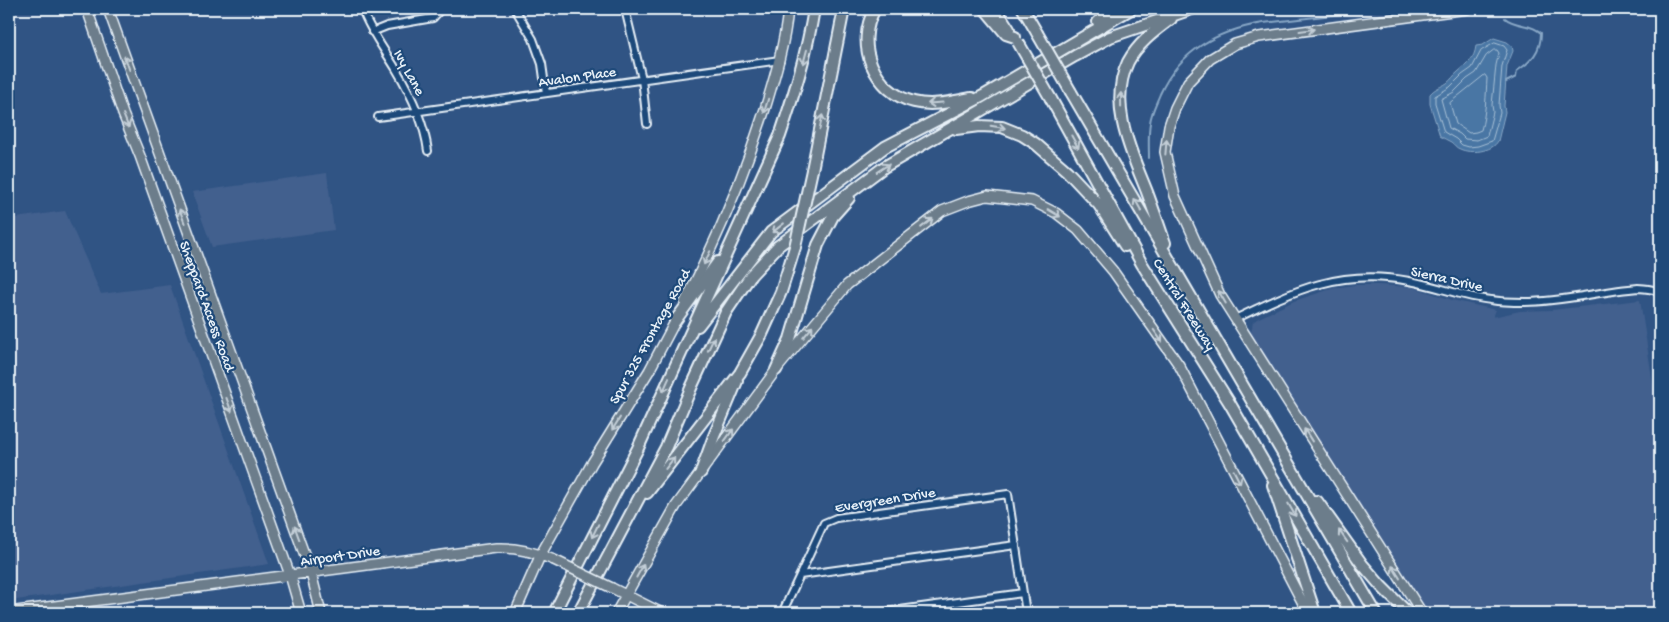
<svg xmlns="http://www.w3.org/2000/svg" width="1669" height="622" viewBox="0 0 1669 622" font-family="'Gochi Hand',sans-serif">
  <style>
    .built { fill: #42608e }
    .water { fill: #4876a4; stroke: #88a7c6 }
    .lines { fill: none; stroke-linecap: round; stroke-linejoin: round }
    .shore { stroke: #a8c0d6; stroke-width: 1 }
    .stream { stroke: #88a7c6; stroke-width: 2 }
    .minor-casing { stroke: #e8f1f8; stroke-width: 10 }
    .major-casing { stroke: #e8f1f8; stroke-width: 12 }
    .highway-casing { stroke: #e8f1f8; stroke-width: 14 }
    .minor { stroke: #1f4a7a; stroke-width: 6 }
    .major { stroke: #6c7d8b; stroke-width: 9 }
    .highway { stroke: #6c7d8b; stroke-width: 10 }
    .major-bridge-casing { stroke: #e8f1f8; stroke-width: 12; stroke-linecap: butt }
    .highway-bridge-casing { stroke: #e8f1f8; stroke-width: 14; stroke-linecap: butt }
    .major-bridge { stroke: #6c7d8b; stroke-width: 9 }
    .highway-bridge { stroke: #6c7d8b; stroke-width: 10 }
    .oneway { stroke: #c3ced7 }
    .labels { text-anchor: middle; stroke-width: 4.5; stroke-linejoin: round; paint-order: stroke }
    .street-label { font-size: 15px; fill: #e8f1f8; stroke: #1f4a7a }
  </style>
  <rect width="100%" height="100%" fill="#305484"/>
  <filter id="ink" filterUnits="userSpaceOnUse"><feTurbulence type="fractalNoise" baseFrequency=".02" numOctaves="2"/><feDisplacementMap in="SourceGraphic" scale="10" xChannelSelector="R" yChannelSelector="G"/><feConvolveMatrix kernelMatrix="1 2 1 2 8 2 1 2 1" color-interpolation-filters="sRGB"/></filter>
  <g filter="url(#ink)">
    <path class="built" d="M327,173L334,230L212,247L192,192Z
      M65,211L101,294L170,285L269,564L9,601V219Z
      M1354,285H1378L1412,287L1452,300L1496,310L1493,317L1520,311L1552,310L1640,300L1657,410L1660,409V613H1428L1251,333L1253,322L1257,319L1294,301L1334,288Z"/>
    <path class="water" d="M1494,38L1507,42L1512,46L1513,51L1507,66L1504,106L1505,112L1498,141C1492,152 1470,154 1460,149C1456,148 1454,144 1451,142C1447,140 1443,138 1440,136L1430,104V94C1435,88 1441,87 1447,83C1451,80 1454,75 1458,72C1468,63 1474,60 1476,46L1483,45Z"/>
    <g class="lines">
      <path class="shore" d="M1495,43L1504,46L1507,50L1502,66L1499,105L1500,113L1492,141L1478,146L1469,147L1462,145L1456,139L1444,132L1435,103V96L1450,87L1462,75L1472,68L1481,51Z
        M1494,50H1497L1499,53L1496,65L1492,105L1493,112L1487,136L1477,140L1465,139L1460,134L1449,128L1441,99L1454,92L1467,79L1476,73L1486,56Z
        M1485,75L1487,78C1486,95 1486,113 1481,130L1476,132L1469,133L1456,124L1450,103Z"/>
      <path class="stream" d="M1505,18C1515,27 1531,23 1541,33C1541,51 1531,62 1517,71L1516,77L1506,82
        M1149,158C1149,146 1148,134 1150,123C1151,113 1156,104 1160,94C1180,50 1217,31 1263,23L1385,9"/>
      <g class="minor-casing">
        <path id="minor" d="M362,9C370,31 384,49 396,69C411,94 424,121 428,151
          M515,9L533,39L542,64L546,93
          M625,9L642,79L647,124
          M372,32L387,26L433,18L441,9
          M378,117L780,60
          M1235,319C1295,290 1341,268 1409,281C1437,286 1463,297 1491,300C1502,302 1513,302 1525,302C1563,302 1600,291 1638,288C1645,288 1653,290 1660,291
          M800,575L824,523L836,518L1008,494L1026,613
          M782,613L800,575L1016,545
          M878,613L1023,593"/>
      </g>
      <g class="major-casing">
        <path id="major" d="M87,9L123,114L140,156L290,575L301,613
          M108,9L311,573L321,613
          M685,302C717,240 744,175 765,109C775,76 785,43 788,9
          M612,588L662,613
          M9,612L496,548C517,547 535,552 554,560
          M515,613L541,554L592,463L649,371L678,316
          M616,613L676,506L776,370L847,285L942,211L968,201L987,196L1032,201L1056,213L1078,230L1113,271L1179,365L1308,613
          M1422,613L1220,295L1175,196L1165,152L1169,126L1175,108L1188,82L1210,59L1235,44L1259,37L1467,9"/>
      </g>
      <g class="highway-casing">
        <path id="highway" d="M875,9C854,44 874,92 914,102C933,107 954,101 972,98
          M985,9L1006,34L1015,37
          M996,9L1009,29
          M1023,9L1037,33
          M1098,22L1115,9
          M1071,92L1376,613
          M1051,99L1142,264L1229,402L1351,613
          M956,129L979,126L1002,127L1022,135L1036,144L1067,171L1099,205L1125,246
          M812,170L844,9
          M1165,243C1159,226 1153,208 1147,192C1131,152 1108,104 1128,62C1138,43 1155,31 1171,19
          M675,321L718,262
          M698,326L771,232L885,147L983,96L1131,9
          M776,370L790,339L818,245L833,216L849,198
          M701,472L714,436L737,381
          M1273,485L1315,613
          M647,493L740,373L762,334L781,292L795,247
          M1317,501L1362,564L1381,586L1408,613
          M554,613L638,448L780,136C794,94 807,53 814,9
          M578,613L666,447L691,388L726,312L751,275L778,246L884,167L1075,56L1110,37L1192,9"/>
      </g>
      <use href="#minor" class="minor"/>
      <use href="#major" class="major"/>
      <use href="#highway" class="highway"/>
      <g class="major-bridge-casing">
        <path id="major-bridge" d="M554,560L612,588"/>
      </g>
      <g class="highway-bridge-casing">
        <path id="highway-bridge" d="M1037,33L1071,92
          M1018,42L1051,99
          M795,247L812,170"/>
      </g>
      <use href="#major-bridge" class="major-bridge"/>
      <use href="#highway-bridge" class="highway-bridge"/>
    </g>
    <defs><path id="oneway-shaft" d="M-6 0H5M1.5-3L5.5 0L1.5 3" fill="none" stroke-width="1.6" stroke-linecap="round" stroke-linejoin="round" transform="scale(1.25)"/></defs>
    <g class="oneway">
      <use href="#oneway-shaft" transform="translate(1307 30) rotate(-8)"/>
      <use href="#oneway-shaft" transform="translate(805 57) rotate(105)"/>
      <use href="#oneway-shaft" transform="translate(127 63) rotate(-110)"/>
      <use href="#oneway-shaft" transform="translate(1121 100) rotate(-91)"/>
      <use href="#oneway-shaft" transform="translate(935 103) rotate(176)"/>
      <use href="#oneway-shaft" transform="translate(766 106) rotate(107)"/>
      <use href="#oneway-shaft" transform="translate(126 121) rotate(68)"/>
      <use href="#oneway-shaft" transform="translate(821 122) rotate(-79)"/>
      <use href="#oneway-shaft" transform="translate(998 127) rotate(10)"/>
      <use href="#oneway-shaft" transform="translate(1075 142) rotate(61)"/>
      <use href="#oneway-shaft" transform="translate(1166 147) rotate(-85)"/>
      <use href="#oneway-shaft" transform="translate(883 168) rotate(-32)"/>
      <use href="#oneway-shaft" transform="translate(1138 205) rotate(-120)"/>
      <use href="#oneway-shaft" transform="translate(1054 213) rotate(31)"/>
      <use href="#oneway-shaft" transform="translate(182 216) rotate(-110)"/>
      <use href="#oneway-shaft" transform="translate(927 223) rotate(-38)"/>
      <use href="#oneway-shaft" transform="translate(778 228) rotate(142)"/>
      <use href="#oneway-shaft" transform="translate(707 258) rotate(115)"/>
      <use href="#oneway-shaft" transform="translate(1222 297) rotate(-120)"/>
      <use href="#oneway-shaft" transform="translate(808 332) rotate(-50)"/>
      <use href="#oneway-shaft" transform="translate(1158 336) rotate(55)"/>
      <use href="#oneway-shaft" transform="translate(711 344) rotate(-65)"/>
      <use href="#oneway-shaft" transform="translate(666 385) rotate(114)"/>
      <use href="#oneway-shaft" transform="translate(229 405) rotate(70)"/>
      <use href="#oneway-shaft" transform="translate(616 424) rotate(122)"/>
      <use href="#oneway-shaft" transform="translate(729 435) rotate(-54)"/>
      <use href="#oneway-shaft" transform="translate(1308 435) rotate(-122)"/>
      <use href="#oneway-shaft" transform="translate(670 463) rotate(-52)"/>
      <use href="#oneway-shaft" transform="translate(1237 477) rotate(63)"/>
      <use href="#oneway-shaft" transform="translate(1292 510) rotate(60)"/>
      <use href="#oneway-shaft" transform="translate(595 531) rotate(116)"/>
      <use href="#oneway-shaft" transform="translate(297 533) rotate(-110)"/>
      <use href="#oneway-shaft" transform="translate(1343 536) rotate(-125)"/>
      <use href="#oneway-shaft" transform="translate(640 571) rotate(-61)"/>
      <use href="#oneway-shaft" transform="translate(1396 572) rotate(-122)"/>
    </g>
  </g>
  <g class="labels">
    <g class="street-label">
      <text transform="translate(410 72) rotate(61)" y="5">Ivy Lane</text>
      <text transform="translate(577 76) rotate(-8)" y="5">Avalon Place</text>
      <text transform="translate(1447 278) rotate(13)" y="5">Sierra Drive</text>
      <text transform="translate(1185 304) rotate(58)" y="5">Central Freeway</text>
      <text transform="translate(208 306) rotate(70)" y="5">Sheppard Access Road</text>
      <text transform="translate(649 336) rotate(-61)" y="5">Spur 325 Frontage Road</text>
      <text transform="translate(885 499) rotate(-9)" y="5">Evergreen Drive</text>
      <text transform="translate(340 555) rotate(-8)" y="5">Airport Drive</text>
    </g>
  </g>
  <rect width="1669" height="622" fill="none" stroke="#1f4a7a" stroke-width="30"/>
  <rect x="15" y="15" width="1639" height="592" fill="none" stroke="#e8f1f8" stroke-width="2" filter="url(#ink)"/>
</svg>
